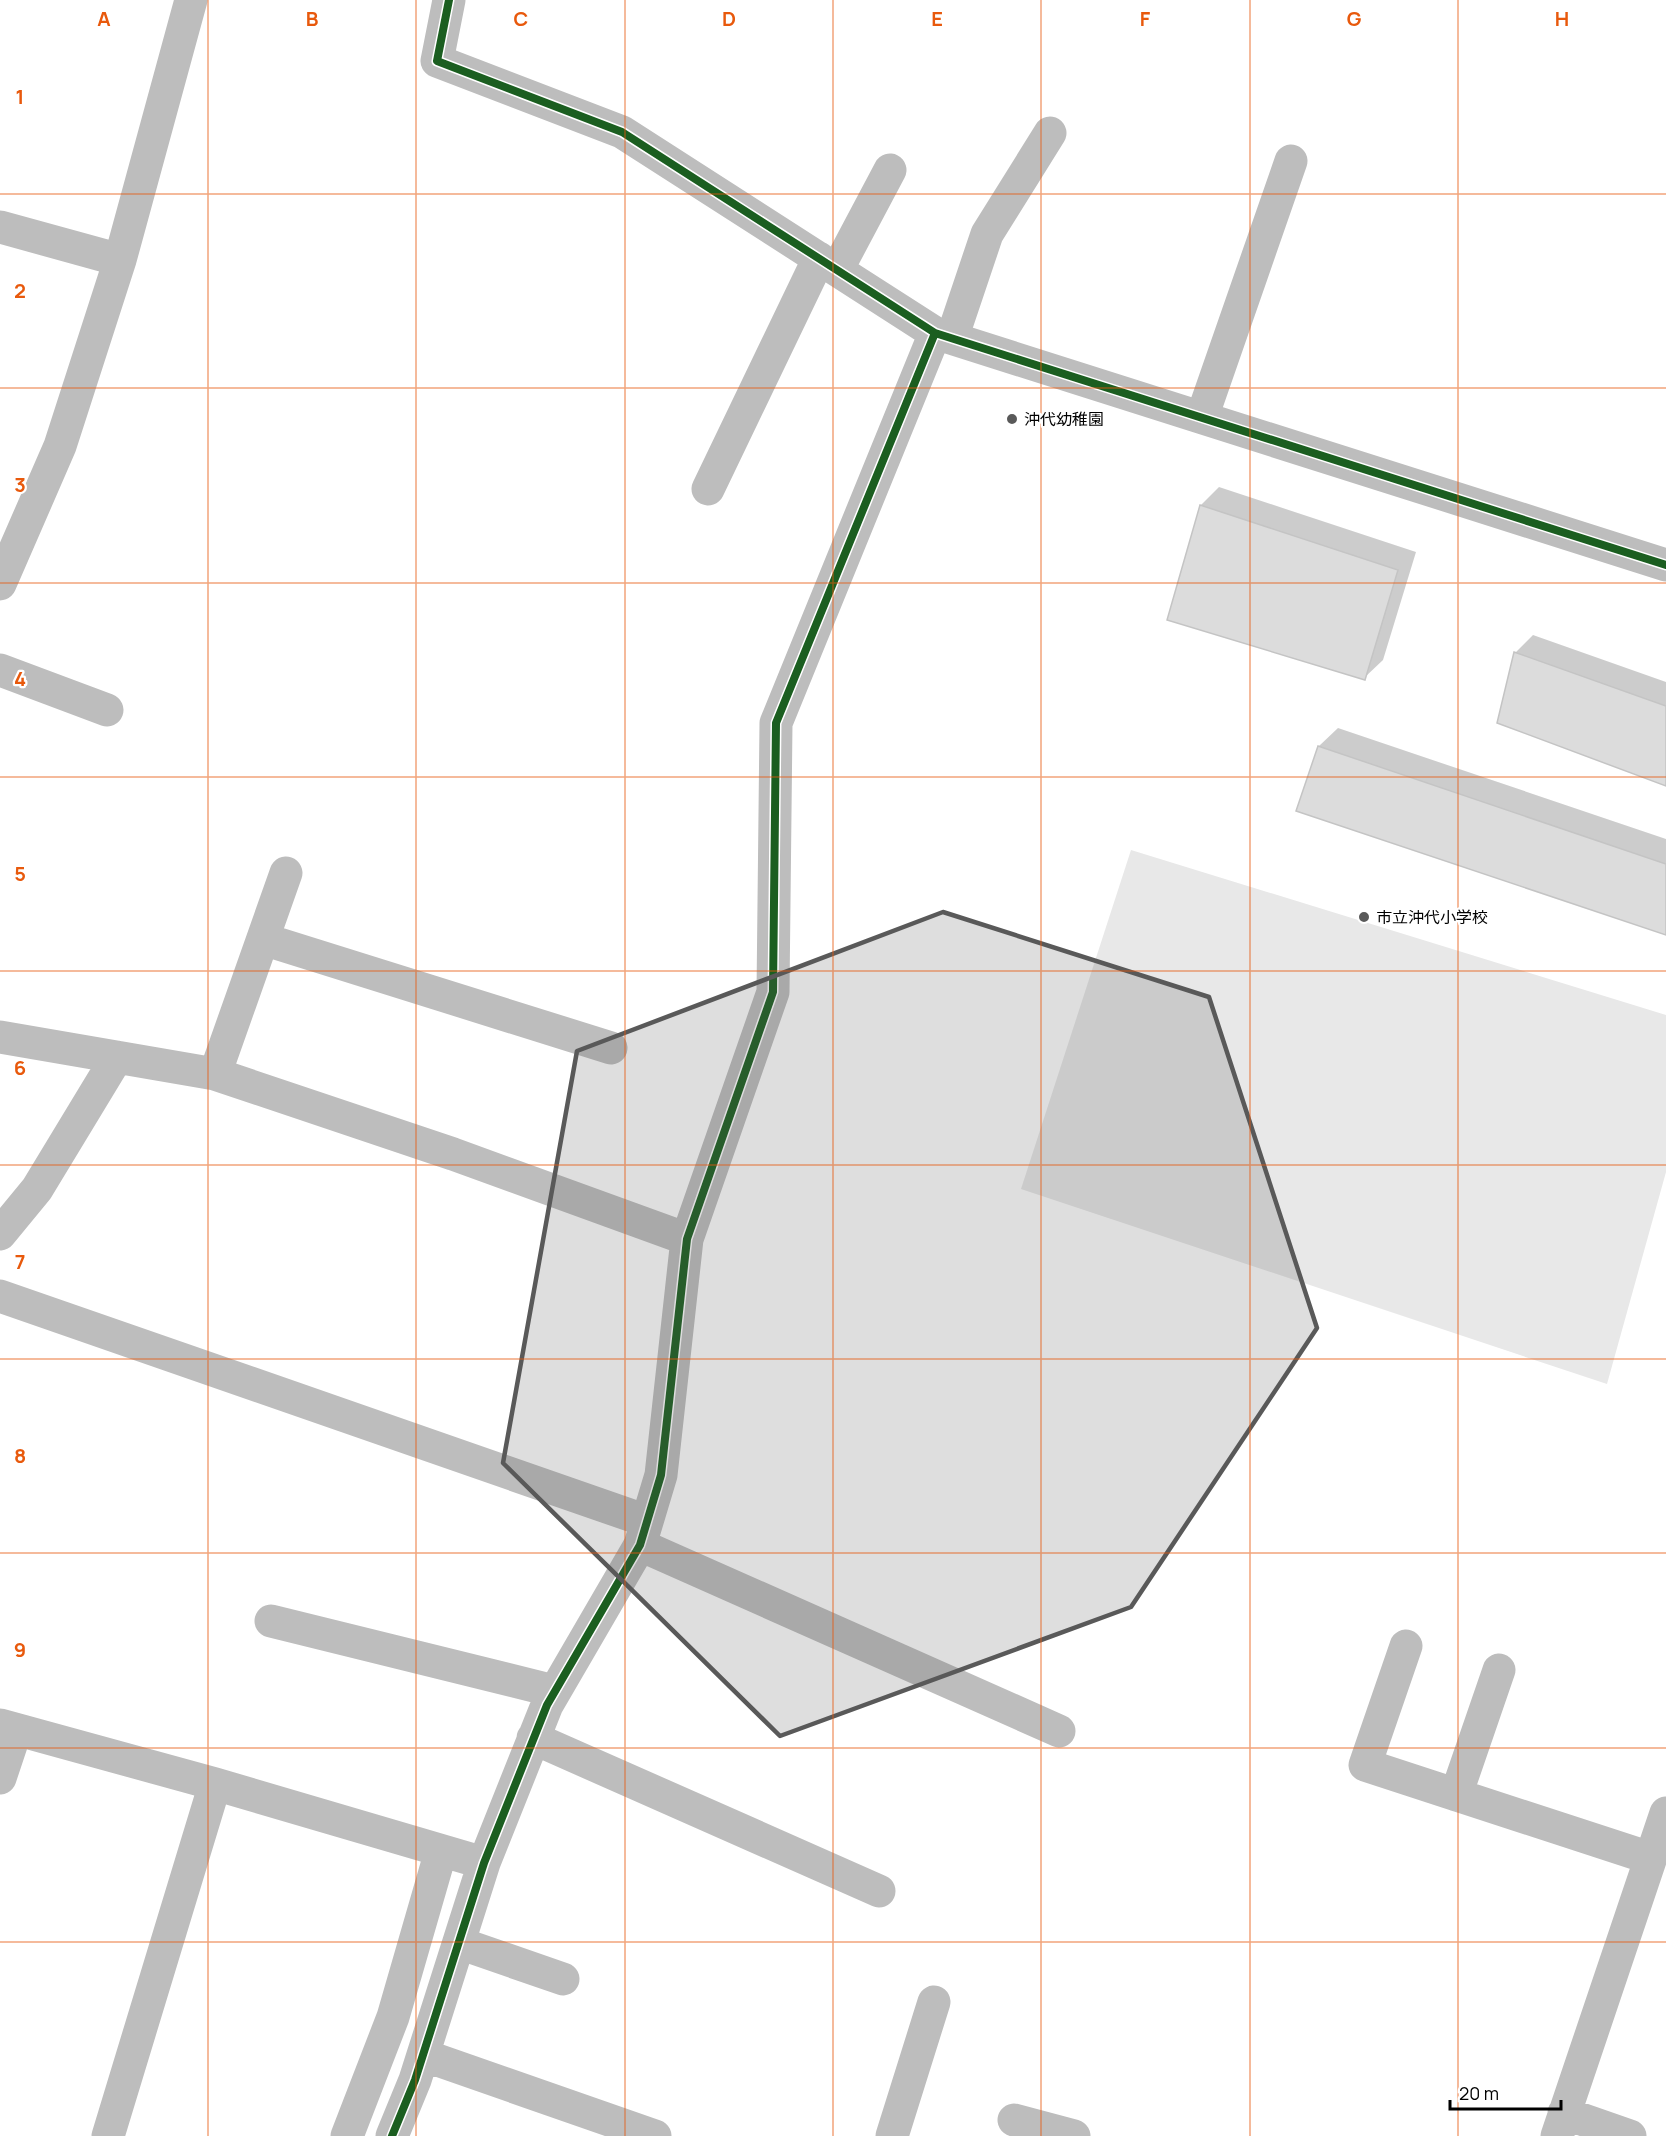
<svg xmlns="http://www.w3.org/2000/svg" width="1666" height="2136" viewBox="0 0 1666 2136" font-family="Manrope,'Noto Sans JP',sans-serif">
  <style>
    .garden { fill: #e8e8e8 }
    .shadow { fill: #0003 }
    .building { fill: #dcdcdc; stroke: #c4c4c4; stroke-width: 1.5 }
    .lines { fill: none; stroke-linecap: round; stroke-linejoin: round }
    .minor { stroke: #bdbdbd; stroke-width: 33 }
    .cycleway-casing { stroke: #fff; stroke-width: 11 }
    .cycleway { stroke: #1b5e20; stroke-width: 8 }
    .marked { fill: #595959; fill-opacity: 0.2; stroke: #595959; stroke-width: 4.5; stroke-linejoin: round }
    .grid { fill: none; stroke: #e8590c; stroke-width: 1.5; stroke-opacity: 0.55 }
    .poi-dot { fill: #595959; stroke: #fff; stroke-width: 2 }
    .labels { text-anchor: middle; stroke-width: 4.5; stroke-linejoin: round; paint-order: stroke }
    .poi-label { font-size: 16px; fill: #000; stroke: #fff; text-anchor: start }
    .grid-label { font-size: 20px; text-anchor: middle; font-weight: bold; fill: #e8590c; stroke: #fff; stroke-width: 4.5; stroke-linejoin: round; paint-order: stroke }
  </style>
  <rect width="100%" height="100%" fill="#fff"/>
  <path class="garden" d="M1131,850L1666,1015V1172L1607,1384L1021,1189Z"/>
  <path class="shadow" d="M1219,487L1416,552L1383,660L1364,678L1201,505Z
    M1533,635L1666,682V784L1515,653Z
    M1338,728L1666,839V934L1298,810L1319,746Z"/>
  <path class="building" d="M1200,505L1398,570L1365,680L1167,620Z
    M1514,652L1666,706V786L1497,723Z
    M1318,746L1666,864V935L1296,811Z"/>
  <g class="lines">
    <path class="minor" d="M449,0L437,61L622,132L935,333L1666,565
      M0,227L120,260
      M837,270L890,170
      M952,338L987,234L1050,133
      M1202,417L1291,161
      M708,489L819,258
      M0,584L60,446L120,260L191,0
      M0,670L107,710
      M263,939L611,1048
      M0,1037L215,1074L453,1154L687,1239
      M215,1074L286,873
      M0,1234L37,1189L117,1057
      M0,1296L647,1521
      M640,1545L1059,1731
      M271,1621L554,1691
      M1406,1646L1365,1765L1650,1858
      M0,1725L215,1784L484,1863
      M533,1738L879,1891
      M0,1778L16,1730
      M1456,1795L1499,1670
      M459,1943L563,1979
      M423,2055L655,2136
      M1564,2113L1630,2136
      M1014,2120L1074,2136
      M108,2136L215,1784
      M347,2136L393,2017L441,1851
      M392,2136L415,2080L484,1863L547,1705L640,1545L661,1475L687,1239L773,992L776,723L935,333
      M892,2136L934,2002
      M1557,2136L1666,1813"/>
    <g class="cycleway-casing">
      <path id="cycleway" d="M449,0L437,61L622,132L935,333L1666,565
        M392,2136L415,2080L484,1863L547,1705L640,1545L661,1475L687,1239L773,992L776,723L935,333"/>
    </g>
    <use href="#cycleway" class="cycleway"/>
  </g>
  <path class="marked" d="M943,912L1209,997L1317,1328L1131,1607L780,1736L503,1463L577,1051Z"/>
  <path class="grid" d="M208,0V2136M416,0V2136M625,0V2136M833,0V2136M1041,0V2136M1250,0V2136M1458,0V2136M0,194H1666M0,388H1666M0,583H1666M0,777H1666M0,971H1666M0,1165H1666M0,1359H1666M0,1553H1666M0,1748H1666M0,1942H1666"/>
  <g class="poi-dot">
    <circle cx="1012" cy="419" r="6"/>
    <circle cx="1364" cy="917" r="6"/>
  </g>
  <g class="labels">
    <g class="poi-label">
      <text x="1024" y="425">沖代幼稚園</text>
      <text x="1376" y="923">市立沖代小学校</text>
    </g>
  </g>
  <g class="grid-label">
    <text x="104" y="26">A</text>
    <text x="312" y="26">B</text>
    <text x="521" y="26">C</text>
    <text x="729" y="26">D</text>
    <text x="937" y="26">E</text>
    <text x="1145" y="26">F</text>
    <text x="1354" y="26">G</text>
    <text x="1562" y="26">H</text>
    <text x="20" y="104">1</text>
    <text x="20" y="298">2</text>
    <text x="20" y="492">3</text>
    <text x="20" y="686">4</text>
    <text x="20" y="881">5</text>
    <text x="20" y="1075">6</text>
    <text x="20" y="1269">7</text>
    <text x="20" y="1463">8</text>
    <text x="20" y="1657">9</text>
  </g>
  <path d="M1450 2100v9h111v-9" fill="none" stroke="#000000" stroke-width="3"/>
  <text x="1459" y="2100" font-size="18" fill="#000000" stroke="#ffffff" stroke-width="4.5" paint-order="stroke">20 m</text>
</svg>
